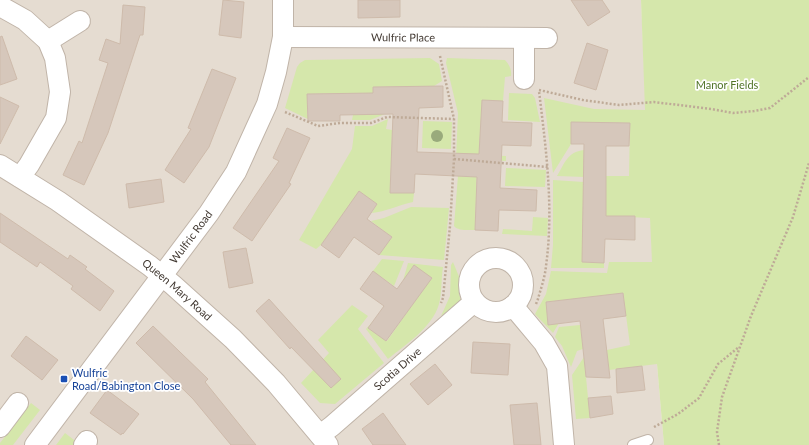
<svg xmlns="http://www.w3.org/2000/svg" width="809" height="445" viewBox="0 0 809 445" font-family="Lato,sans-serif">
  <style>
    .residential { fill: #e5dcd1 }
    .green { fill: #d5e7ab }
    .building { fill: #d6c7bb; stroke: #cebbab }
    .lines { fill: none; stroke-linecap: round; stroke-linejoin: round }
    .service-casing { stroke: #c0b4a8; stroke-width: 12 }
    .minor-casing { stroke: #c0b4a8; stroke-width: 22 }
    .path { stroke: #beaa97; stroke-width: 2.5; stroke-dasharray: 2 2; stroke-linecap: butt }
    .service { stroke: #fff; stroke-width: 10 }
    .minor { stroke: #fff; stroke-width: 20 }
    .tree { fill: #99aa7c }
    .transit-dot { fill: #1a4fb4; stroke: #fff; stroke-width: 1.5 }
    .labels { text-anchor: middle; stroke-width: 3.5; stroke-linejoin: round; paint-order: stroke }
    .street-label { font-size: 11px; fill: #433a33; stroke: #fff }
    .park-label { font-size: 11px; fill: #517427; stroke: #fff }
    .transit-label { font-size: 11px; fill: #164399; stroke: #fff; text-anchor: start }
  </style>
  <rect width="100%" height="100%" fill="#f1ebe3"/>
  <path class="residential" d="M0,0H641L657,364L664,445H0Z"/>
  <path class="green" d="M641,0H809V445H664L657,364L609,370L607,350L630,345L623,293L546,302L548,324L559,323L553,333L535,314L546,294L551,271L607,273L609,262H652L650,218L606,216V176H629L630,123L571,122V144L553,173L544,98L594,109L645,110Z
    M430,58L439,64L442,81L434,86L373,87L374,108H386L385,114L370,120H352L353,115L364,93L307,94V115H321L320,120L312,121L285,108L297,67L300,63L305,60Z
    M447,58L505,60C509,64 512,70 511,76L505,77L503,101L482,100L479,155L506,156V161L456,158L458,113L446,63Z
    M509,93L532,94L535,98L540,122L508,120Z
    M388,119L386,129L392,130L390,193H414L413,202C399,205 385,212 372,213L377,204L359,192L321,245L316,249L299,240L352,149L355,126H372Z
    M423,121L452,122L451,149L422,148Z
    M584,150L585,177L557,176C565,163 567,152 584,150Z
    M459,163L477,164L475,230C468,230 458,231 454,226Z
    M506,168L546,170L545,187L505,186Z
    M553,180L584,182L583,262L604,263V268H551L553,245Z
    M411,207L449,208L444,260L379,255L392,237L371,221L384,218Z
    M533,217L548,218L547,236L502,234L503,229L532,231Z
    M382,259L404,261L394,286L373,271Z
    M453,262L460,279L459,293L461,301L441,316L450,296L451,265Z
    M408,263L443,267C441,279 442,293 439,304C432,328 406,344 388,359L366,329L374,320L368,328L387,341L431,278L403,281Z
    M352,305L368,316L358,329L384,363L335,404L320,403L301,383L329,353L318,340Z
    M580,325L583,349L577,351L571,367L562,346L555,337L559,327Z
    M584,357L590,418L576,419L572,375Z
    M31,403L40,410L13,445H0V443Z
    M65,433L78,443L76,445H56Z"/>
  <path class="building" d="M223,0L244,2L241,38L219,35Z
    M358,0H400V17L358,18Z
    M571,0H602L610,12L588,26Z
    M123,5L145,7L143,35H140L108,133L84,185L63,175L79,141L82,143L108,63L99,60L106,39L120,44Z
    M2,36L17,79L0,85V37Z
    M587,43L608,50L596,90L574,83Z
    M212,69L236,78L209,147L184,183L165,170L191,129L188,128Z
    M443,86V107L419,108L417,152L479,154L482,100L503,101L502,122L532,123L531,146L502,145L500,188L537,190L536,211L499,210L498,231L475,230L477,177L415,174L414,193H390L393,114L340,115V121H308L307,94L373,93V87Z
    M0,97L19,106L0,144Z
    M571,122L630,123L629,146H606V216H635V240L605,239L604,263L582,262L584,144H571Z
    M287,128L310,138L289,183L291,184L252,241L233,228L279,161L273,158Z
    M161,179L164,202L129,208L126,184Z
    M359,191L377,204L367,219L392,237L379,255L354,237L339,258L321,245Z
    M0,213L68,259L70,255L87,267L85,269L114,291L100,311L71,289L73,286L40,262L37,267L0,242Z
    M246,248L253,283L229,288L223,252Z
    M414,265L432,278L386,341L368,328L384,306L360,289L373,271L397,289Z
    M623,293L626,316L603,319L610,378L586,377L580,321L548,325L546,302Z
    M269,299L341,379L331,388L291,347L290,349L256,311Z
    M153,326L208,379L205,382L256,445H231L193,399L136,343Z
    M26,336L58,360L42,380L11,356Z
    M473,342L510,344L508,375L471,373Z
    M435,364L452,385L428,405L410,384Z
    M642,366L645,390L617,393L616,369Z
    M107,390L139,414L123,434L122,433L121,435L90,413Z
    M611,396L613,414L590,418L588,398Z
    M537,403L541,445H514L510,405Z
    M383,413L393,427L406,445H373L362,429Z"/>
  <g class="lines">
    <g class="service-casing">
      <path id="service" d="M633,445L648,440"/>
    </g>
    <g class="minor-casing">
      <g id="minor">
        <path d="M0,6L25,20L48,41L55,58L60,92L56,118L29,165L20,177"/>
        <path id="s1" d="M283,37L547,38"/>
        <path d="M524,38V79"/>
        <path d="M48,41L80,21"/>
        <path id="s2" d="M0,165L58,201L150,266L173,285L233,339L276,383L328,445"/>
        <circle cx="496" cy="285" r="27"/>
        <path d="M513,306L544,343L557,366L564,445"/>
        <path d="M0,427L18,403"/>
        <path id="s3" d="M320,435L332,426L474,302"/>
        <path id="s4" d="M35,445L209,213L236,172L267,104L276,72L283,37V0"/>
        <path d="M84,445L87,441"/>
      </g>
    </g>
    <path class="path" d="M440,56L454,119V159L450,226L443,298L441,303
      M539,90L583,100L619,105L654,102L711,109L733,113L754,111L770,108L809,77
      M285,112L318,126L340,123H371L387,117L454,119
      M454,159L548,167
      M536,304L538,299C541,288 545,277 546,266C554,208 546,149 539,91
      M654,427L678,414L699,398L718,364L739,347
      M719,445L717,432L722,397L751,316L793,217L809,163"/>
    <use href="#service" class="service"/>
    <use href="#minor" class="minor"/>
  </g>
  <circle class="tree" cx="437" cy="136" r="6"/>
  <rect class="transit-dot" x="60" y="375" width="8" height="8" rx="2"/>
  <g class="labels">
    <g class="street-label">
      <text dy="4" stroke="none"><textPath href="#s1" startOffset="120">Wulfric Place</textPath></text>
      <text dy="4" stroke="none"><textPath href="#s4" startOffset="260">Wulfric Road</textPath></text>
      <text dy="4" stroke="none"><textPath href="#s2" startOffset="217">Queen Mary Road</textPath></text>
      <text dy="4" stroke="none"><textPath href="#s3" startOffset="102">Scotia Drive</textPath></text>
    </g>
    <g class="park-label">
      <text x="727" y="89">Manor Fields</text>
    </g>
    <g class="transit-label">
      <text x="72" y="377">Wulfric<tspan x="72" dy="13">Road/Babington Close</tspan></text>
    </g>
  </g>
</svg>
